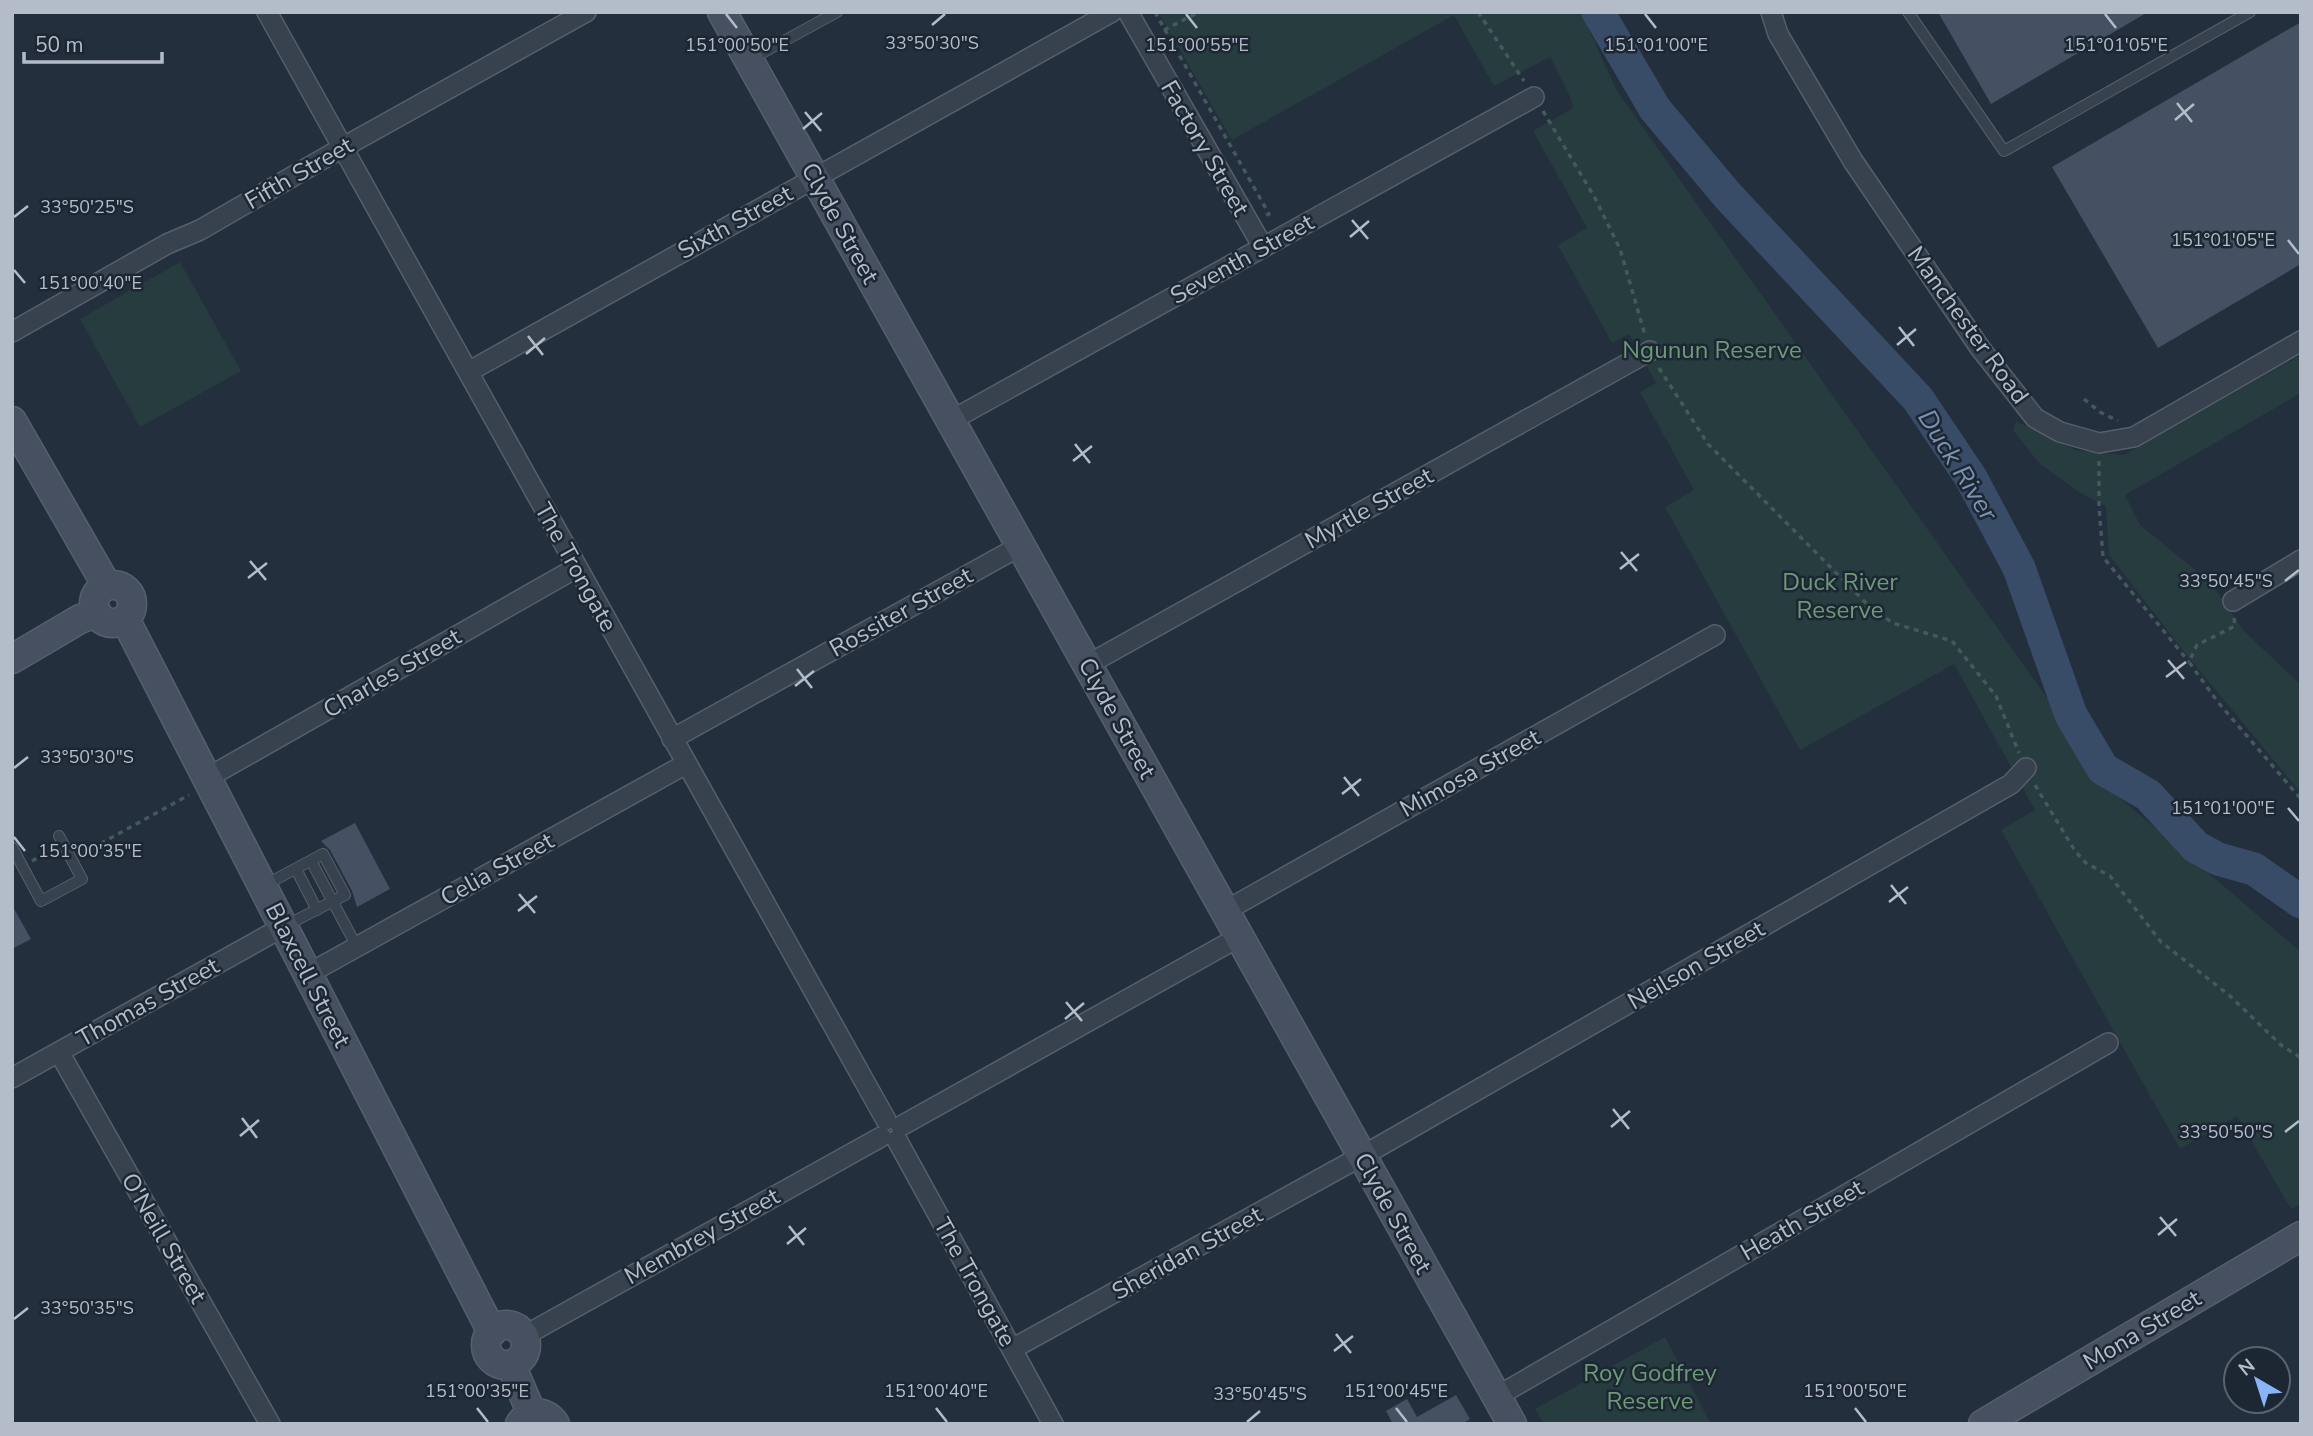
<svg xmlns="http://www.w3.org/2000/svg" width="2313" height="1436" viewBox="0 0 2313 1436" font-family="'Nunito Sans',sans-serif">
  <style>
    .green { fill: #263c3f }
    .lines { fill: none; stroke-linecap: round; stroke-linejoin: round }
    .river { stroke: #394c67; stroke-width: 33 }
    .building { fill: #455162 }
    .lane-casing { stroke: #565f6c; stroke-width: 12 }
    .street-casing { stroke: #565f6c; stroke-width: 22 }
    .secondary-casing { stroke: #565f6c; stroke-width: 31 }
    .path { stroke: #44595c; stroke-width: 3.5; stroke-dasharray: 5 5; stroke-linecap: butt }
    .lane { stroke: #38414e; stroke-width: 10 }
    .street { stroke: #38414e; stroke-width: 19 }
    .secondary { stroke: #465061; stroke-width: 28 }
    .ticks { fill: none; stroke: #b4bcc9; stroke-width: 2.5 }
    .labels { text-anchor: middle; stroke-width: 5; stroke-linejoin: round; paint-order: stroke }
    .street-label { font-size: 24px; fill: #b4bcc9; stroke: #1d2633 }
    .park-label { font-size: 24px; fill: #6b9a76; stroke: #1d2633 }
    .water-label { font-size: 26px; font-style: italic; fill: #7c92b1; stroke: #1d2633 }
    .ticks-label { font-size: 18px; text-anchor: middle; fill: #b4bcc9; stroke: #1d2633; stroke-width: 5; stroke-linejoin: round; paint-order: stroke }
  </style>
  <rect width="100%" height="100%" fill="#242f3e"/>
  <path class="green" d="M1158,12H1581L1617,91L2115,794L2301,952V1204L2291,1209L2237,1116L2180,1149L2001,830L2035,810L1954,664L1800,750L1665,507L1694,490L1640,392L1656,383L1629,334L1612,343L1558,245L1587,228L1533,131L1573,108L1570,96L1550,57L1494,86L1454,15L1232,140Z
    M180,262L241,371L140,427L80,319Z
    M2301,355V393L2125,495L2140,525L2211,583L2244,631L2301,685V793L2185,653L2109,555L2106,506L2079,492L2039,463L2013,430L2016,421L2075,450L2124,455Z
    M1665,1337L1711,1424H1544L1535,1409Z"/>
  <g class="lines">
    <path class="river" d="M1598,12L1655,109L1728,196L1918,399L1971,478L2019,568L2071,715L2103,769L2148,795L2196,847L2218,859L2254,869L2301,902"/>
  </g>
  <path class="building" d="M1938,12H2148L1991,104Z
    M2301,22V264L2158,348L2052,167Z
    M355,823L390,889L357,907L352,891L330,850L321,841Z
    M12,905L31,939L12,949Z
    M1456,1395L1470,1419L1462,1424H1393L1386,1411L1407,1399L1417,1417Z"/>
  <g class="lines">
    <g class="lane-casing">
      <path id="lane" d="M1908,12L2004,151L2250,12
        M751,59L837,12
        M12,847L41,901L82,879L59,836
        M311,861L357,947
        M296,869L317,910
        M265,885L323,854L345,895L287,925"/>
    </g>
    <g class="street-casing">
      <path id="street" d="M267,12L886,1120
        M1128,12L1263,247
        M1771,12L1778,34L1853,161L1980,348L2035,418L2060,432L2099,443L2134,437L2301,341
        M12,332L167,244L200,230L342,148L586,12
        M468,372L1112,12
        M950,421L1534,97
        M2233,601L2301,560
        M1087,665L1650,351
        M672,739L1020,546
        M207,778L576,568
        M1225,911L1715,635
        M308,974L686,764
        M59,1052L270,1424
        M12,1078L283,927
        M901,1126L1239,937
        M897,1140L1053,1424
        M524,1336L881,1137
        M1012,1349L1378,1147L2011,784L2026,768
        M1496,1397L2108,1043"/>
    </g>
    <g class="secondary-casing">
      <path id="secondary" d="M722,12L1512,1424
        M12,421L107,586
        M94 604a19 19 0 1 1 38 0a19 19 0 1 1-38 0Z
        M125,619L492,1332
        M12,659L80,619L97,613
        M486 1345a20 20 0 1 1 40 0a20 20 0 1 1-40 0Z
        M511,1365L532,1414
        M520,1424C530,1410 545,1410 555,1424
        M1983,1424L2301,1236"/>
    </g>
    <path class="path" d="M1155,12L1269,214L1266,215
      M1478,12L1524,81
      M1164,30L1199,12
      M1543,111L1595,198L1620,249L1645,335
      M1659,368L1708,444L1871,608L1893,623L1952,641L1996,696L2019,753
      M2084,399L2100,412L2118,421
      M2099,461V506L2103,557L2189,662
      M2234,618L2235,626L2197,645L2189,662L2217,701L2301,799
      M2035,785L2075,851L2086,863L2110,876L2161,942L2229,995L2281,1045L2301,1058
      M78,846L82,843L87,851L189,795
      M32,861L53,849"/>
    <use href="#lane" class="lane"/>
    <use href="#street" class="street"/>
    <use href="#secondary" class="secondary"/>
  </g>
  <path class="ticks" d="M726,14L737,28M1186,14L1197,28M1645,14L1656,28M2105,14L2116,28M932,25L945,14M2177,103L2192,122M805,112L821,131M2175,120L2194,104M803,129L822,113M14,217L28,206M1352,220L1368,239M1350,237L1369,221M2288,240L2299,254M14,270L25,283M1899,327L1914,346M528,336L543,355M1897,345L1916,329M526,354L545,338M1075,444L1090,463M1073,461L1092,446M1621,552L1637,571M250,561L266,580M1620,569L1639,554M248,578L267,563M2285,581L2299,570M2168,660L2184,679M797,669L812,688M2166,677L2186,662M795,686L814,671M14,768L28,757M1344,777L1359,796M1342,794L1361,779M2288,808L2299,821M14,837L25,851M1891,885L1906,904M519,894L535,913M1889,902L1908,887M518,911L537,896M1066,1002L1082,1021M1065,1019L1084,1003M1613,1109L1629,1129M242,1118L257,1138M1611,1127L1630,1111M2285,1132L2299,1121M240,1136L259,1120M2160,1217L2176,1236M789,1226L804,1245M2158,1235L2177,1219M787,1244L806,1228M14,1319L28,1308M1336,1334L1351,1353M1334,1351L1353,1336M477,1408L488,1422M936,1408L947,1422M1396,1408L1407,1422M1855,1408L1866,1422M1247,1422L1260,1411"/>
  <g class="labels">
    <g class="street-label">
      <text transform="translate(1205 148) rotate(60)" y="8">Factory Street</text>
      <text transform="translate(299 173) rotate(-30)" y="8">Fifth Street</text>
      <text transform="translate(735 222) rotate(-29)" y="8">Sixth Street</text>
      <text transform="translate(840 223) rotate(61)" y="8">Clyde Street</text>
      <text transform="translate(1242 259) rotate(-29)" y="8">Seventh Street</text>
      <text transform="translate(1968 325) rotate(54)" y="8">Manchester Road</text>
      <text transform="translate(1369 508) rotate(-29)" y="8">Myrtle Street</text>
      <text transform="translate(576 567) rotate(61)" y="8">The Trongate</text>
      <text transform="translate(901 612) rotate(-29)" y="8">Rossiter Street</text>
      <text transform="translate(392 673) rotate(-30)" y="8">Charles Street</text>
      <text transform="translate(1117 718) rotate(61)" y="8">Clyde Street</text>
      <text transform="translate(1470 773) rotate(-29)" y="8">Mimosa Street</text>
      <text transform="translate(497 869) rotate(-29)" y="8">Celia Street</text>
      <text transform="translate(1696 965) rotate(-30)" y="8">Neilson Street</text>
      <text transform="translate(308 975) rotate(63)" y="8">Blaxcell Street</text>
      <text transform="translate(148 1002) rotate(-29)" y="8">Thomas Street</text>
      <text transform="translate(1393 1213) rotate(61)" y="8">Clyde Street</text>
      <text transform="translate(1802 1220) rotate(-30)" y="8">Heath Street</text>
      <text transform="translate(702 1236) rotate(-29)" y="8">Membrey Street</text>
      <text transform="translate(164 1238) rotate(60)" y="8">O'Neill Street</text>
      <text transform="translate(1187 1253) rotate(-29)" y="8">Sheridan Street</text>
      <text transform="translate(975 1282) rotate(61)" y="8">The Trongate</text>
      <text transform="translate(2142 1330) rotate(-31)" y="8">Mona Street</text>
    </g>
    <g class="park-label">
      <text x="1712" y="358">Ngunun Reserve</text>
      <text x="1840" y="590">Duck River<tspan x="1840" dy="28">Reserve</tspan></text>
      <text x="1650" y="1381">Roy Godfrey<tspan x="1650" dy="28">Reserve</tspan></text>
    </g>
    <g class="water-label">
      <text transform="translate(1958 465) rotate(58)" y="9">Duck River</text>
    </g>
  </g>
  <g class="ticks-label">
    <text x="932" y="49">33°50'30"S</text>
    <text x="737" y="51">151°00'50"E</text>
    <text x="1197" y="51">151°00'55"E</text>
    <text x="1656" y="51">151°01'00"E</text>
    <text x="2116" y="51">151°01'05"E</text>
    <text x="87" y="213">33°50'25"S</text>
    <text x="2223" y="246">151°01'05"E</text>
    <text x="90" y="289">151°00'40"E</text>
    <text x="2226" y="587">33°50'45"S</text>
    <text x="87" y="763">33°50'30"S</text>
    <text x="2223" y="814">151°01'00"E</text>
    <text x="90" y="857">151°00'35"E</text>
    <text x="2226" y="1138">33°50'50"S</text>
    <text x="87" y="1314">33°50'35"S</text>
    <text x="477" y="1397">151°00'35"E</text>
    <text x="936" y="1397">151°00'40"E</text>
    <text x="1396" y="1397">151°00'45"E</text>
    <text x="1855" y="1397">151°00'50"E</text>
    <text x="1260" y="1400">33°50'45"S</text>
  </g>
  <rect width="2313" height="1436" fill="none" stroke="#b4bcc9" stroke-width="28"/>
  <g transform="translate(2257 1380) rotate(321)"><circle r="33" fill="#1d2633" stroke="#59626f" stroke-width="2"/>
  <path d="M0-5L12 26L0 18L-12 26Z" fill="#8ab4f8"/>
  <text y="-10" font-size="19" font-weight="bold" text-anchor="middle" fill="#b4bcc9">N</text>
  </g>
  <path d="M24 52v10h138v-10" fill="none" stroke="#b4bcc9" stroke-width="3.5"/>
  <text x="35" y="52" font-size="21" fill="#b4bcc9" stroke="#1d2633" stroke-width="5" paint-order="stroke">50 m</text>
</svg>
